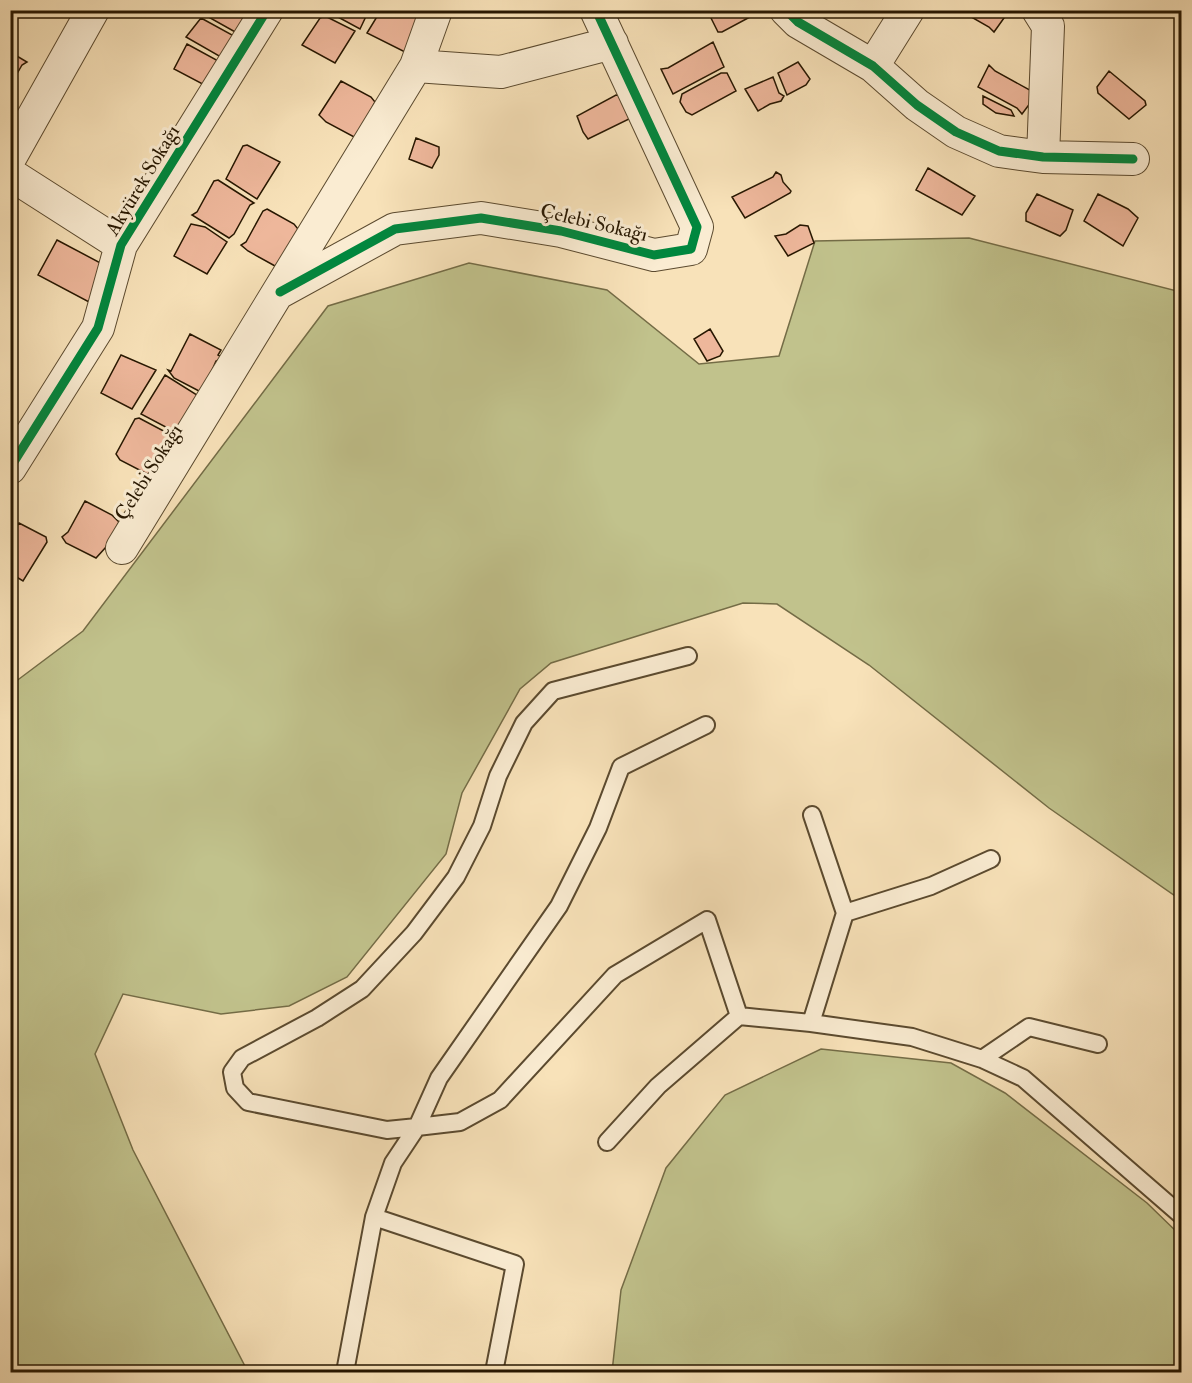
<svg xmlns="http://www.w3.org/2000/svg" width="1192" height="1383" viewBox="0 0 1192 1383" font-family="'IM FELL Double Pica',serif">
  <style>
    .green { fill: #c1c28c; stroke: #746c46; stroke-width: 1.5 }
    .building { fill: #eeb79b; stroke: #271701; stroke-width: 1.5 }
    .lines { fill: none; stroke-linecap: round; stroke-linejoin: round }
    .lane-casing { stroke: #5b4a2f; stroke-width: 20 }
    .street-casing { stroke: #5b4a2f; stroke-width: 34 }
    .lane { stroke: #faecd2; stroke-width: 16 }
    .street { stroke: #faecd2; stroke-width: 32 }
    .cycleway-casing { stroke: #faecd2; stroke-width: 13 }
    .cycleway { stroke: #00873e; stroke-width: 9 }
    .labels { text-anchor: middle; stroke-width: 6; stroke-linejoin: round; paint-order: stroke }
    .street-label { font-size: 20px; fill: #271701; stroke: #faecd2 }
  </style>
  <rect width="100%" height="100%" fill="#f8e2b9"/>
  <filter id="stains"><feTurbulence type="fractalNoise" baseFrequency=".00333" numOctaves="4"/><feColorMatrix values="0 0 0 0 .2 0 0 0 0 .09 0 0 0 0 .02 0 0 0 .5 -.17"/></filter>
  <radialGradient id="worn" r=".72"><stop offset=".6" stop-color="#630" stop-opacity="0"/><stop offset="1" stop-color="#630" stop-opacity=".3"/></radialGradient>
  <path class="green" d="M969,238L1181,292V900L1049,808L869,665L777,604L743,603L551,663L520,689L462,793L446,854L347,977L289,1006L221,1014L123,994L95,1054L133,1150L248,1372H11V685L83,631L328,306L469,263L607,290L699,364L779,356L815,241Z
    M821,1049L951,1063L1005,1093L1147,1203L1181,1236V1372H612L621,1290L666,1168L725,1095Z"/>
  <path class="building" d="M205,10H248L241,28L237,33L203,14Z
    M325,10H369L360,29Z
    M381,10H405L423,19L405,52L367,33Z
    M711,10H763L722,32H718L708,12Z
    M959,10H1007L1009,11L994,32L989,27Z
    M325,16L355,31L335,63L302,45L320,18Z
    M201,18L234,36L226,60L186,37Z
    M713,42L724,67L673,94L661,69L668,68Z
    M187,44L222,63L212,89L174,69Z
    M10,52L27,62L22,65L10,86Z
    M798,62L810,79L806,85L787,95L778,73Z
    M989,65L995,71L1037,94L1022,114L1017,108L978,87Z
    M1109,71L1145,101L1146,105L1129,119L1098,93L1097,87Z
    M721,73H727L736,91L692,115L686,112L680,102L682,94Z
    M773,77L779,93L784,96L781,101L770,104L758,111L745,89Z
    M341,81L371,97L375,102L356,138L326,122L319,115Z
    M616,95L623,96L631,113L629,119L588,139L583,132L577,116Z
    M983,96L1011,110L1014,116L996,113L983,104Z
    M416,138L439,147V155L432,168L409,159Z
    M247,145L280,162L257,199L226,179L243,146Z
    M928,168L975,196L962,215L916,190Z
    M776,172L781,175L783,182L791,191L790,193L745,218L732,197L773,177Z
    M218,180L254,203L250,205L234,234L229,238L192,215L197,212L214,181Z
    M1037,194L1073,210L1066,230L1060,236L1026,221V213Z
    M1098,194L1128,209L1138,218L1123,246L1084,221Z
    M267,209L294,224L298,229L284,256L275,266L248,251L241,245L246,242L263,211Z
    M191,224L205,227L227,242L207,274L174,256Z
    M800,225L808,226L814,243L788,256L775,236L786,234Z
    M57,240L108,267L89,302L38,275Z
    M710,329L723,351L720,356L707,361L694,339Z
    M190,334L221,350L218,355L223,358L216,361L207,382L199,391L174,378L168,370L171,371Z
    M121,355L156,370L132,409L101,393Z
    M165,375L197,395L192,410L177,433L141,414Z
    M139,418L175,437L151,476L120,460L116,454L135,419Z
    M85,501L112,515L119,522L106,547L96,558L66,543L62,537L68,532Z
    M19,523L46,537L47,542L23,581L10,573V536Z"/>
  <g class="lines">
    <g class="lane-casing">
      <path id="lane" d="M688,656L553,691L524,723L498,776L482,826L456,877L414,933L362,989L317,1018L242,1058L232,1072L235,1088L248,1102L387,1130L417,1127L439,1078L559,906L598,828L621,767L706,725
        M812,815L845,913L811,1023L912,1037L982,1059L1029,1027L1098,1044
        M845,913L931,886L991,859
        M982,1059L1023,1078L1182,1216
        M607,1142L658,1086L739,1016L811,1023
        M374,1217L515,1264L494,1372
        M345,1372L374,1217L393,1163L417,1127L460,1122L500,1100L615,975L707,920L739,1016"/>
    </g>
    <g class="street-casing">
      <path id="street" d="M786,10L798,22L873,66L917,105L956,132L999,151L1043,157L1133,159
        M1038,10L1048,26L1043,157
        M416,66L501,72L612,43
        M873,66L908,10
        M10,158L93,10
        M10,174L121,245
        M280,292L395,229L481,218L561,231L654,255L691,249L697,227L596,10
        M10,468L98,328L121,245L267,10
        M122,548L416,66L436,10"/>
    </g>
    <use href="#lane" class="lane"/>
    <use href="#street" class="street"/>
    <g class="cycleway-casing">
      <path id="cycleway" d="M786,10L798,22L873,66L917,105L956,132L999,151L1043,157L1133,159
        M280,292L395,229L481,218L561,231L654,255L691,249L697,227L596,10
        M10,468L98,328L121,245L267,10"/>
    </g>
    <use href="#cycleway" class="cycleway"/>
  </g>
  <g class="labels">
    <g class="street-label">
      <text transform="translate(142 180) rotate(-59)" y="7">Akyürek Sokağı</text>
      <text transform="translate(594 222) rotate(13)" y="7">Çelebi Sokağı</text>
      <text transform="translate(148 472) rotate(-58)" y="7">Çelebi Sokağı</text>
    </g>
  </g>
  <rect width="1192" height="1383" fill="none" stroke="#f8e2b9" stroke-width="36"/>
  <rect x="12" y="12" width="1168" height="1359" fill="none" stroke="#271701" stroke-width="3"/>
  <rect x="18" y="18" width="1156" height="1347" fill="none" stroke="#271701" stroke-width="1.5"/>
  <rect width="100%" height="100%" filter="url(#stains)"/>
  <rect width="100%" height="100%" fill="url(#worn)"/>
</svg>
